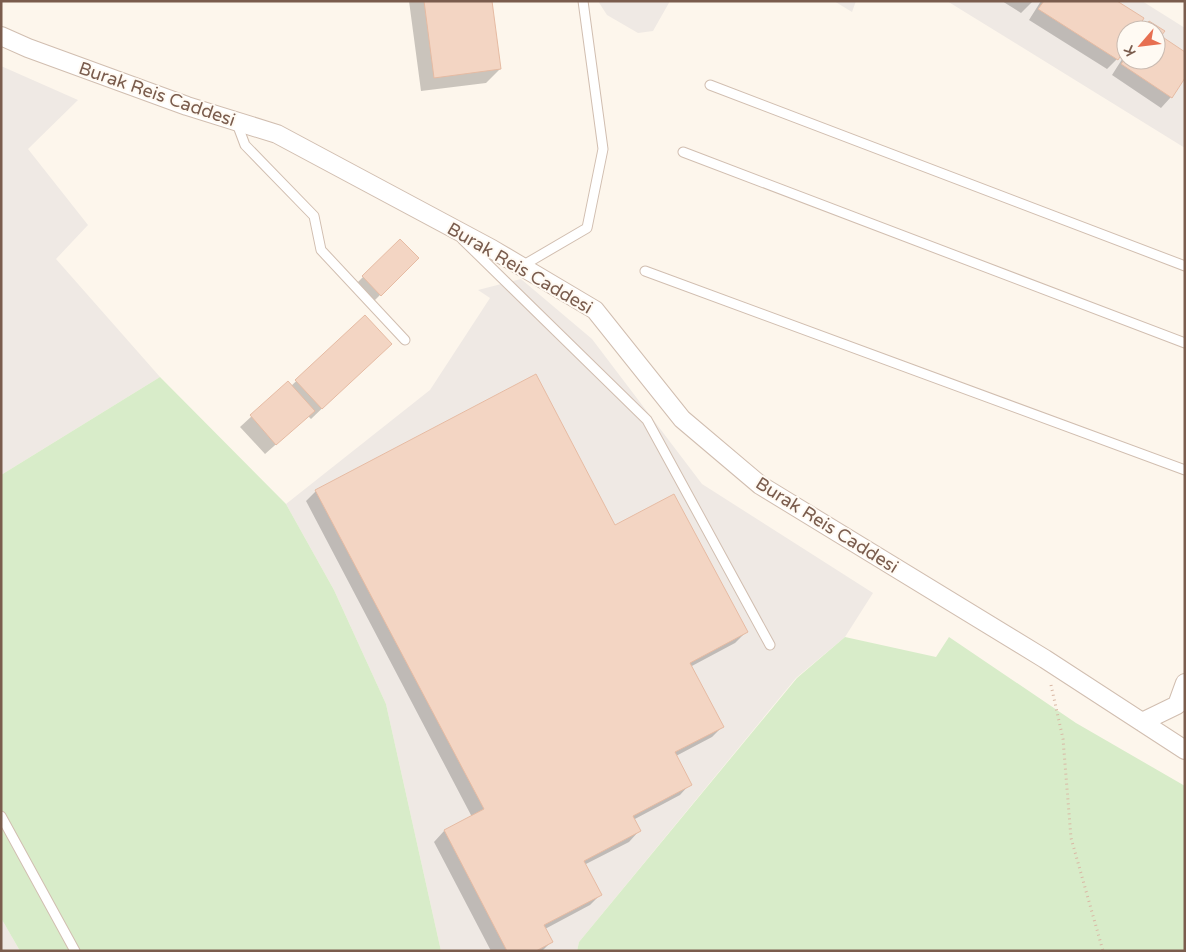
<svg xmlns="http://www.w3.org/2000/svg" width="1186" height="952" viewBox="0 0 1186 952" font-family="'Varela Round',sans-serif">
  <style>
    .industrial { fill: #efe9e4; fill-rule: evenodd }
    .green { fill: #d8ecc9 }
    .shadow { fill: #0003 }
    .building { fill: #f3d5c3; stroke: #e6bba3 }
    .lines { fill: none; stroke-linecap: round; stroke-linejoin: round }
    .service-casing { stroke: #d1beb0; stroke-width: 11 }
    .minor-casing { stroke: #d1beb0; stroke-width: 20 }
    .path { stroke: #d9b8a5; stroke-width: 3; stroke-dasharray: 1 4; stroke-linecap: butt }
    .service { stroke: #fff; stroke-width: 9 }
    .minor { stroke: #fff; stroke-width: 18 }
    .labels { text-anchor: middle; stroke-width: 4; stroke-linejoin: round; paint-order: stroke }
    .street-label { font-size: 18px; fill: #7a5c4d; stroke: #fffaf3 }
  </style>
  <rect width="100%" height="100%" fill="#fdf6ec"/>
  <path class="industrial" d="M598,1H670L653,31L638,33L607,15Z
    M834,1H856L852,12Z
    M947,1H1142L1185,28V148ZM1126,30H1156V60H1126Z
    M1,66L78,100L28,149L88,225L56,259L160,377L1,475Z
    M521,279L592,339L702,484L873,593L845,637L796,678L579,942L577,951H441L386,704L334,590L286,504L430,390L490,298L478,290Z
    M1,918L20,951H1Z"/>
  <path class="green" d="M160,377L286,504L334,590L386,704L441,951H20L1,918V475Z
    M845,637L936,657L949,637L1076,723L1185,786V951H577L579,942L797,678Z"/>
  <path class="shadow" d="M409,1H490L500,69L486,83L421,91Z
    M1002,1H1033L1021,13Z
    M1041,1H1115L1135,30H1126V45L1117,59L1107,69L1029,20Z
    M1150,22L1163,31L1160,37L1171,97L1161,108L1112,75L1126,53V60H1156V30H1142Z
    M400,240L417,258L374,301L356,284Z
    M365,317L379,354L311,419L308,416L265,454L240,427L288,383L291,386Z
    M316,491L615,526L746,632L735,643L690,667L722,727L712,737L676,756L690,784L680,795L633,820L639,831L629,842L584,865L600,895L590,905L545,929L552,941L542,951H491L434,842L444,831L472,817L306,501Z"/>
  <path class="building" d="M424,1H492L501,69L434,78Z
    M1044,1H1117L1144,18L1137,30H1126V47L1118,60L1038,9Z
    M1149,21L1165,31L1161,36L1185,52V78L1172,98L1121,64L1126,57V60H1156V30H1143Z
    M400,239L419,258L381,296L362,276Z
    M365,315L392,344L322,409L295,380Z
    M536,374L615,525L674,494L748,632L690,663L724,727L675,752L692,785L633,816L641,831L584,861L602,895L544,925L553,942L536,951H507L444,830L484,809L315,490Z
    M288,381L315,411L276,445L250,415Z"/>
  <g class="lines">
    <g class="service-casing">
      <path id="service" d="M710,85L1185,266
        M236,121L245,145L314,216L321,250L405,340
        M683,152L1185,343
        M462,239L647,420L770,645
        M522,266L587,228L603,149L583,1
        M645,271L1185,470
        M1,816L75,951"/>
    </g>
    <g class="minor-casing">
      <path id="minor" d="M1,36L28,48L187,106L277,134L492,249L595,310L682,419L760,485L1045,659L1185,750
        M1142,722L1177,705L1185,683"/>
    </g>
    <path class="path" d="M1051,685L1063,739L1071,838L1103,951"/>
    <use href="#service" class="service"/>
    <use href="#minor" class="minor"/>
  </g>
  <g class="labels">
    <g class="street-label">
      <text transform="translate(157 94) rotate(19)" y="6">Burak Reis Caddesi</text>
      <text transform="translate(520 268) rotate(30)" y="6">Burak Reis Caddesi</text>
      <text transform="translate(827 525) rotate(32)" y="6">Burak Reis Caddesi</text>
    </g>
  </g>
  <rect width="1186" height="952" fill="none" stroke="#7a5c4d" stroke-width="5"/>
  <g transform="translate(1141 45) rotate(242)"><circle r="24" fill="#fffaf3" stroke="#cabbb1"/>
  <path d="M0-4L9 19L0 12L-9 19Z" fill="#e76f51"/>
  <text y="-8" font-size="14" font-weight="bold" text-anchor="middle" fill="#7a5c4d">K</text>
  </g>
</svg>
